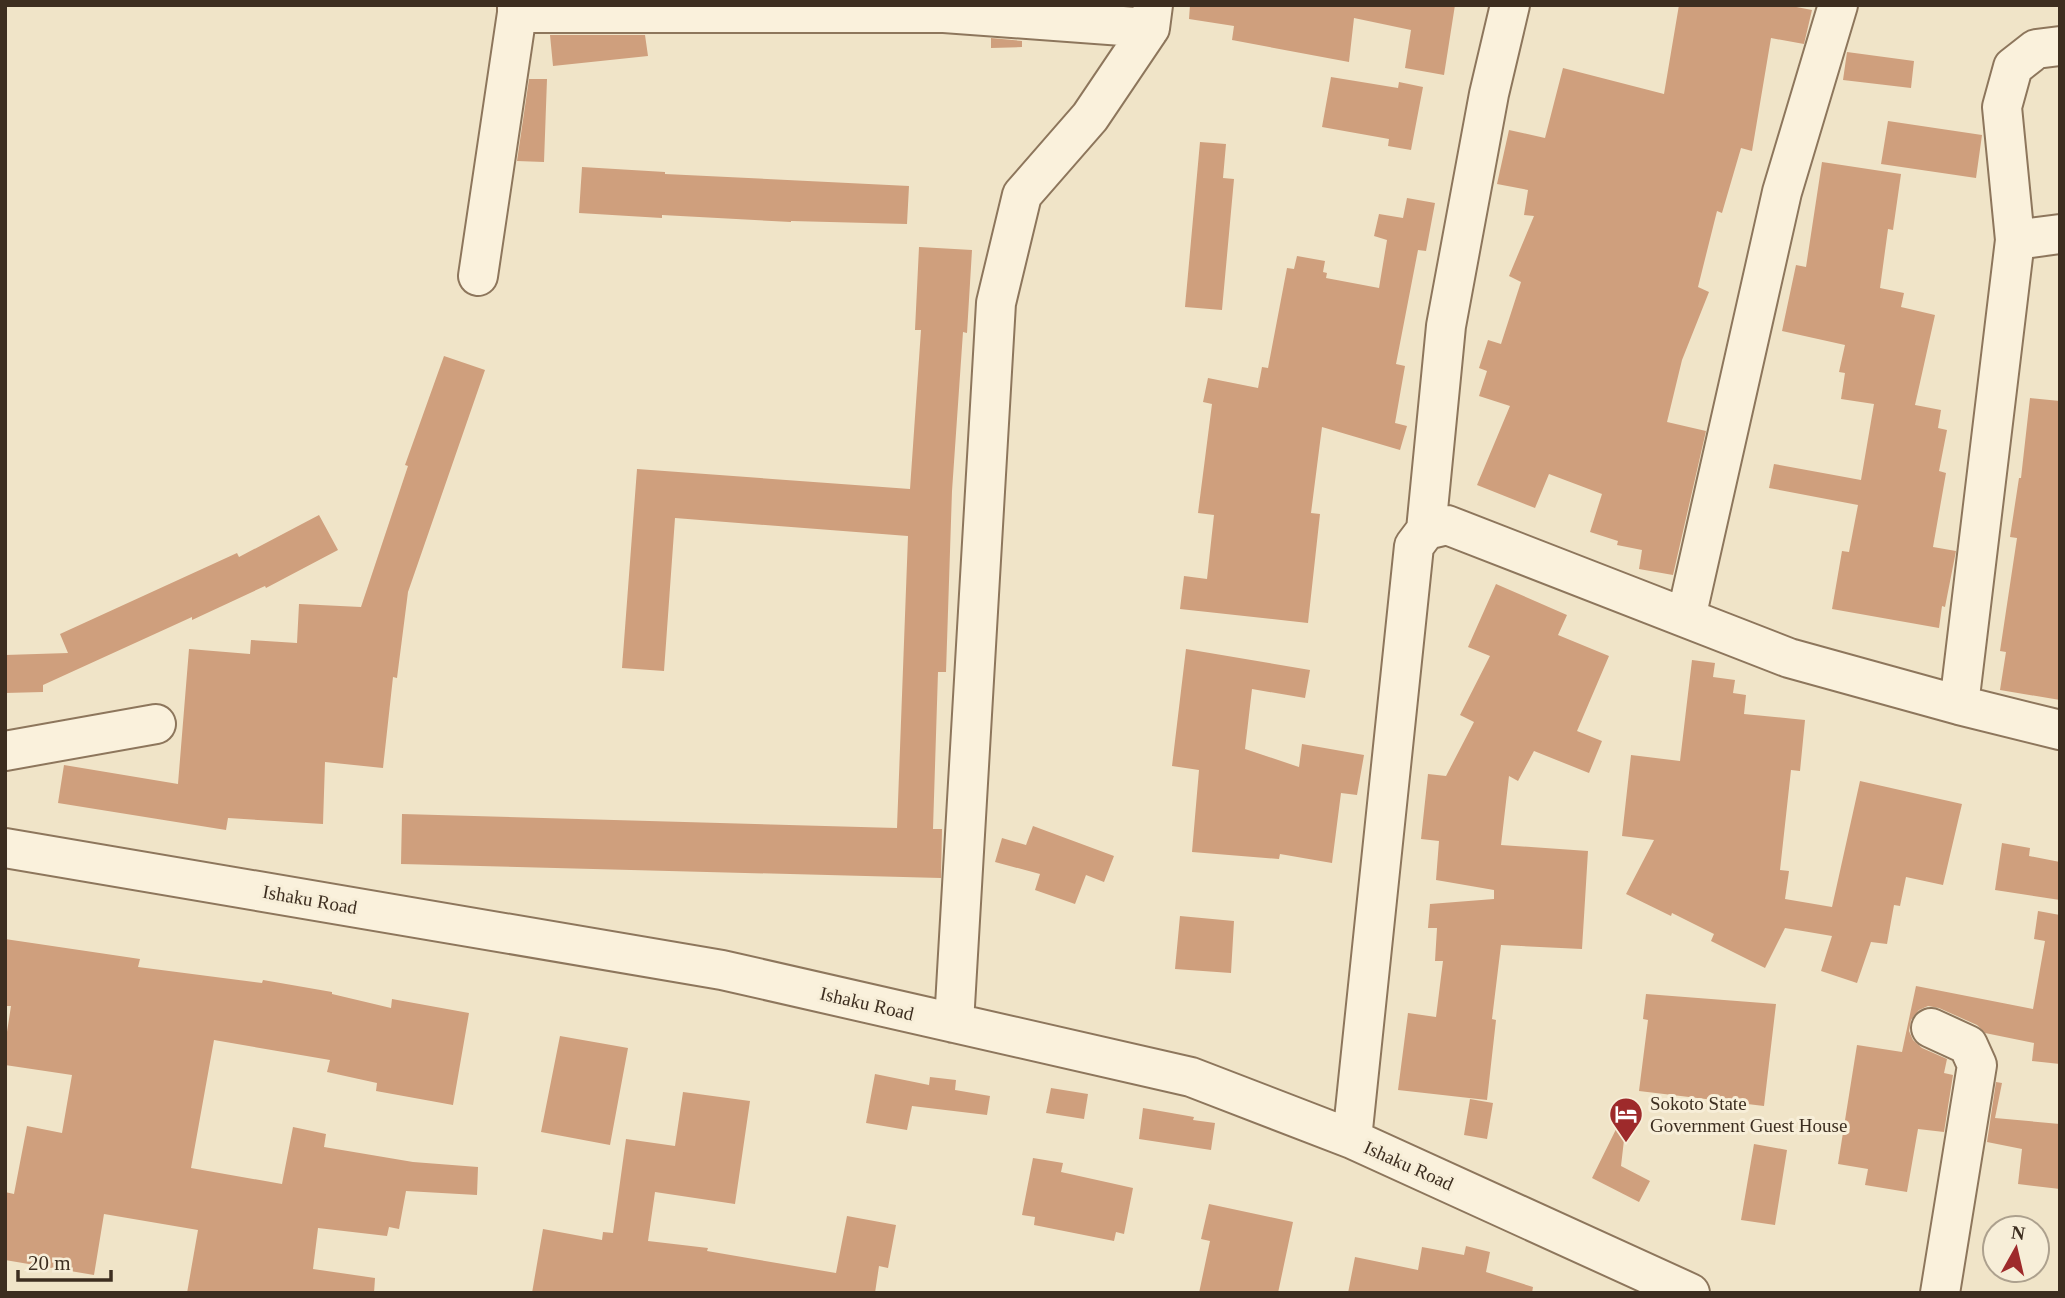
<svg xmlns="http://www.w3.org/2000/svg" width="2065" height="1298" viewBox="0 0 2065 1298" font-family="'Times New Roman',serif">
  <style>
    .building { fill: #cf9f7d }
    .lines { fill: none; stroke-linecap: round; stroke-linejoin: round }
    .minor-casing { stroke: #8d765c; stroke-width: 42 }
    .minor { stroke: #faf1dc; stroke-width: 38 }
    .labels { text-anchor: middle; stroke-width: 6; stroke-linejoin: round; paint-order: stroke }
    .street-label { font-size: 19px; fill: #3d2e20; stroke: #f7eed8 }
    .poi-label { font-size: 19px; fill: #3d2e20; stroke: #f7eed8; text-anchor: start }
  </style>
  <rect width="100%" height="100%" fill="#f0e4c8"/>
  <path class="building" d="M1190,5H1455L1444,75L1405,68L1411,30L1354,18L1349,62L1232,40L1234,26L1189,19Z
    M1679,5H1786L1812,10L1804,44L1771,38L1752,151L1741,148L1722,213L1717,211L1698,287L1709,292L1682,360L1667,422L1706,431L1673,575L1639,569L1642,550L1617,545L1618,541L1590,532L1602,494L1549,474L1535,508L1477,485L1510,406L1479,396L1487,371L1479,368L1488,340L1501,344L1521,282L1509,276L1534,216L1524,215L1528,190L1497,184L1509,130L1545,138L1563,68L1664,94Z
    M550,35H645L648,56L553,66Z
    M991,38L1022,41V47L991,48Z
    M1847,52L1914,61L1911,88L1843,80Z
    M1331,77L1398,88L1399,82L1423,87L1411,150L1388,146L1389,139L1322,127Z
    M529,79H547L544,162L517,161Z
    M1888,121L1982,135L1976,178L1881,164Z
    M1200,142L1226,144L1223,178L1234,179L1222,310L1185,307Z
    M1822,162L1901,174L1893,230L1888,229L1880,288L1904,293L1901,307L1935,315L1915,405L1941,410L1938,428L1947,430L1939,471L1946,473L1933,547L1956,551L1945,607L1942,606L1939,628L1832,609L1842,551L1849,552L1858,505L1769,488L1774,464L1861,480L1874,404L1841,399L1845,373L1839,372L1845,345L1782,331L1796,265L1806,267Z
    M582,167L665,172V174L909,186L907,224L791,221V222L662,215V218L579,213Z
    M1407,198L1435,203L1426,251L1418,250L1396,364L1405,366L1395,423L1407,426L1400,450L1322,427L1311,513L1320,514L1308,623L1180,609L1184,576L1207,579L1214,515L1198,513L1212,404L1203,402L1208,378L1258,388L1262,367L1268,368L1287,268L1294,269L1297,256L1325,261L1323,272L1327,273L1326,278L1379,288L1387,240L1374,236L1379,214L1403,218Z
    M919,247L972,250L967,333L963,332L952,491L946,672H938L933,829H942L941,878L401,864L402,814L897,828L908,536L675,518L664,671L622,668L637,469L910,489L921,330H915Z
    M444,356L485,370L408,592L397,678L393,677L383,768L325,762L323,824L228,818L226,830L58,803L64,765L178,784L189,649L250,654L251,640L297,643L299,604L361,607L408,466L405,465Z
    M2030,398L2060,401V700L2000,690L2006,652L2000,651L2017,538L2010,537L2019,478H2021Z
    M319,515L338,550L266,588L265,586L192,620V617L43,685V692L5,693V655L68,653L60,634L237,553L239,557Z
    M1496,584L1567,615L1558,635L1609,656L1577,731L1602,741L1589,773L1534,751L1518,781L1509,776L1501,845L1588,851L1582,949L1501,945L1492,1019L1496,1020L1487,1100L1398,1090L1408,1013L1436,1017L1443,961H1435L1437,928H1428L1430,904L1494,899V890L1436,880L1439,841L1421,839L1428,774L1446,776L1474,722L1460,715L1490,656L1468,647Z
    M1186,649L1310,670L1305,698L1252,689L1245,749L1299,767L1302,744L1364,755L1357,795L1341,793L1332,863L1280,854L1279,859L1192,852L1199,770L1172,766Z
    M1692,660L1715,663L1713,677L1735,680L1733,693L1746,695L1744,714L1805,720L1800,771L1791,770L1780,870L1789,871L1785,899L1832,907L1860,781L1962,804L1943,885L1906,877L1900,906L1894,905L1887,944L1871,942L1857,983L1821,971L1832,936L1785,928L1765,968L1711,941L1714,934L1672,913L1671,916L1626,894L1654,840L1622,836L1631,755L1680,761Z
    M1033,826L1114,856L1104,882L1086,875L1075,904L1035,890L1040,874L995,862L1002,838L1026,845Z
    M2002,843L2030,848L2029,856L2060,862V900L1995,890Z
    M2038,911L2060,915V1064L2032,1061L2034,1043L1985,1033L1977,1025L1939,1008L1928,1006L1919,1010L1911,1020L1909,1031L1913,1040L1922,1048L1947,1059L1944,1073L1953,1075L1944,1132L1918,1129L1907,1192L1865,1185L1868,1169L1838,1164L1857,1045L1902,1052L1916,986L2033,1009L2045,941L2034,939Z
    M1180,916L1234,921L1231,973L1175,969Z
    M5,939L140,959L138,967L262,983L263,980L332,992V994L391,1008L392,999L469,1013L453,1105L376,1091L377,1083L327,1072L330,1060L214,1040L191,1168L282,1184L293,1127L326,1134L324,1147L413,1162L478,1167L477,1195L406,1191L399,1229L389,1227L387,1236L318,1228L313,1269L375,1278L374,1293H187L198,1230L104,1214L94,1275L5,1260V1192L14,1194L27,1126L62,1133L72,1075L5,1065V1045L11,1006H5Z
    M1646,994L1776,1004L1764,1106L1639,1091L1648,1020L1643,1019Z
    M560,1036L628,1048L610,1145L541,1132Z
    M875,1074L929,1085L930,1077L956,1080L955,1090L990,1096L987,1115L912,1106L907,1130L866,1123Z
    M1996,1082L2002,1083L1995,1118L2060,1124V1189L2018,1184L2022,1149L1987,1142Z
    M1051,1088L1088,1094L1084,1119L1046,1113Z
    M683,1092L750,1101L735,1204L655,1192L648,1241L708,1248L707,1251L836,1273L847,1216L896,1225L888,1268L879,1266L875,1293H532L543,1229L602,1240L603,1232L613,1233L626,1139L675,1146Z
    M1470,1099L1493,1103L1487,1139L1464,1135Z
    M1143,1108L1194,1117L1193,1120L1215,1123L1211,1150L1139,1139Z
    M1624,1113L1627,1114L1621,1166L1650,1181L1639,1202L1592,1178Z
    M1754,1144L1787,1150L1775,1225L1741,1220Z
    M1033,1158L1063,1163L1061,1172L1133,1188L1124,1234L1116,1232L1114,1241L1034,1225L1035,1217L1022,1215Z
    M1209,1204L1293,1222L1278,1293H1199L1210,1241L1201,1239Z
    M1466,1246L1490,1252L1486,1272L1533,1287L1532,1293H1348L1355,1257L1418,1270L1422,1247L1464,1255Z"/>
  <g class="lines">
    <g class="minor-casing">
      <path id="minor" d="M517,13H944L1150,28
        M2015,240L2060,234
        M478,276L517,13V5
        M1426,530L1446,326L1489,94L1510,5
        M1686,618L1782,192L1838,5
        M1959,705L2015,240L2002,107L2013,67L2036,49L2060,46
        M5,751L156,724
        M5,848L722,970L1191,1077L1352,1139L1690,1293
        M954,1023L996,303L1022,195L1090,117L1150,28L1153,5
        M1931,1028L1968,1045L1977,1065L1940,1293
        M1352,1139L1414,546L1426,530L1447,525L1789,658L1959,705L2060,730"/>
    </g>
    <use href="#minor" class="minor"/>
  </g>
  <defs>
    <g id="hotel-pin" transform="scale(1.75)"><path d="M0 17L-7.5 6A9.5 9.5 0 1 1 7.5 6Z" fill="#9e2a2b" stroke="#f7eed8"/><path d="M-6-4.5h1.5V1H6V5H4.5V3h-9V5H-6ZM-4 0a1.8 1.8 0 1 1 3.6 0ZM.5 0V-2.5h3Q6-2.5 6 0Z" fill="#fff"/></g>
  </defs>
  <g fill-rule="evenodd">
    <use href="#hotel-pin" x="1626" y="1114"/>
  </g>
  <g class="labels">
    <g class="street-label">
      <text transform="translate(310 899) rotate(10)" y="7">Ishaku Road</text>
      <text transform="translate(867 1003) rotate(13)" y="7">Ishaku Road</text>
      <text transform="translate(1409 1165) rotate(24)" y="7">Ishaku Road</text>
    </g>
    <g class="poi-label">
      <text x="1650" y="1110">Sokoto State<tspan x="1650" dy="22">Government Guest House</tspan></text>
    </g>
  </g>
  <rect width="2065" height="1298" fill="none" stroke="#3d2e20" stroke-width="14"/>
  <g transform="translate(2016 1249) rotate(8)"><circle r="33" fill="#f7eed8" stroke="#ada18e" stroke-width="2"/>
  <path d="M0-5L12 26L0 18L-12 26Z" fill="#9e2a2b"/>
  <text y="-10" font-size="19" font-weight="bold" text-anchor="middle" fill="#3d2e20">N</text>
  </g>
  <path d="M18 1270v10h93v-10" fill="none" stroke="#3d2e20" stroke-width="3.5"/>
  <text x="28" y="1270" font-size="21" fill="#3d2e20" stroke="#f7eed8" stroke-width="5" paint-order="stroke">20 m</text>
</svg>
